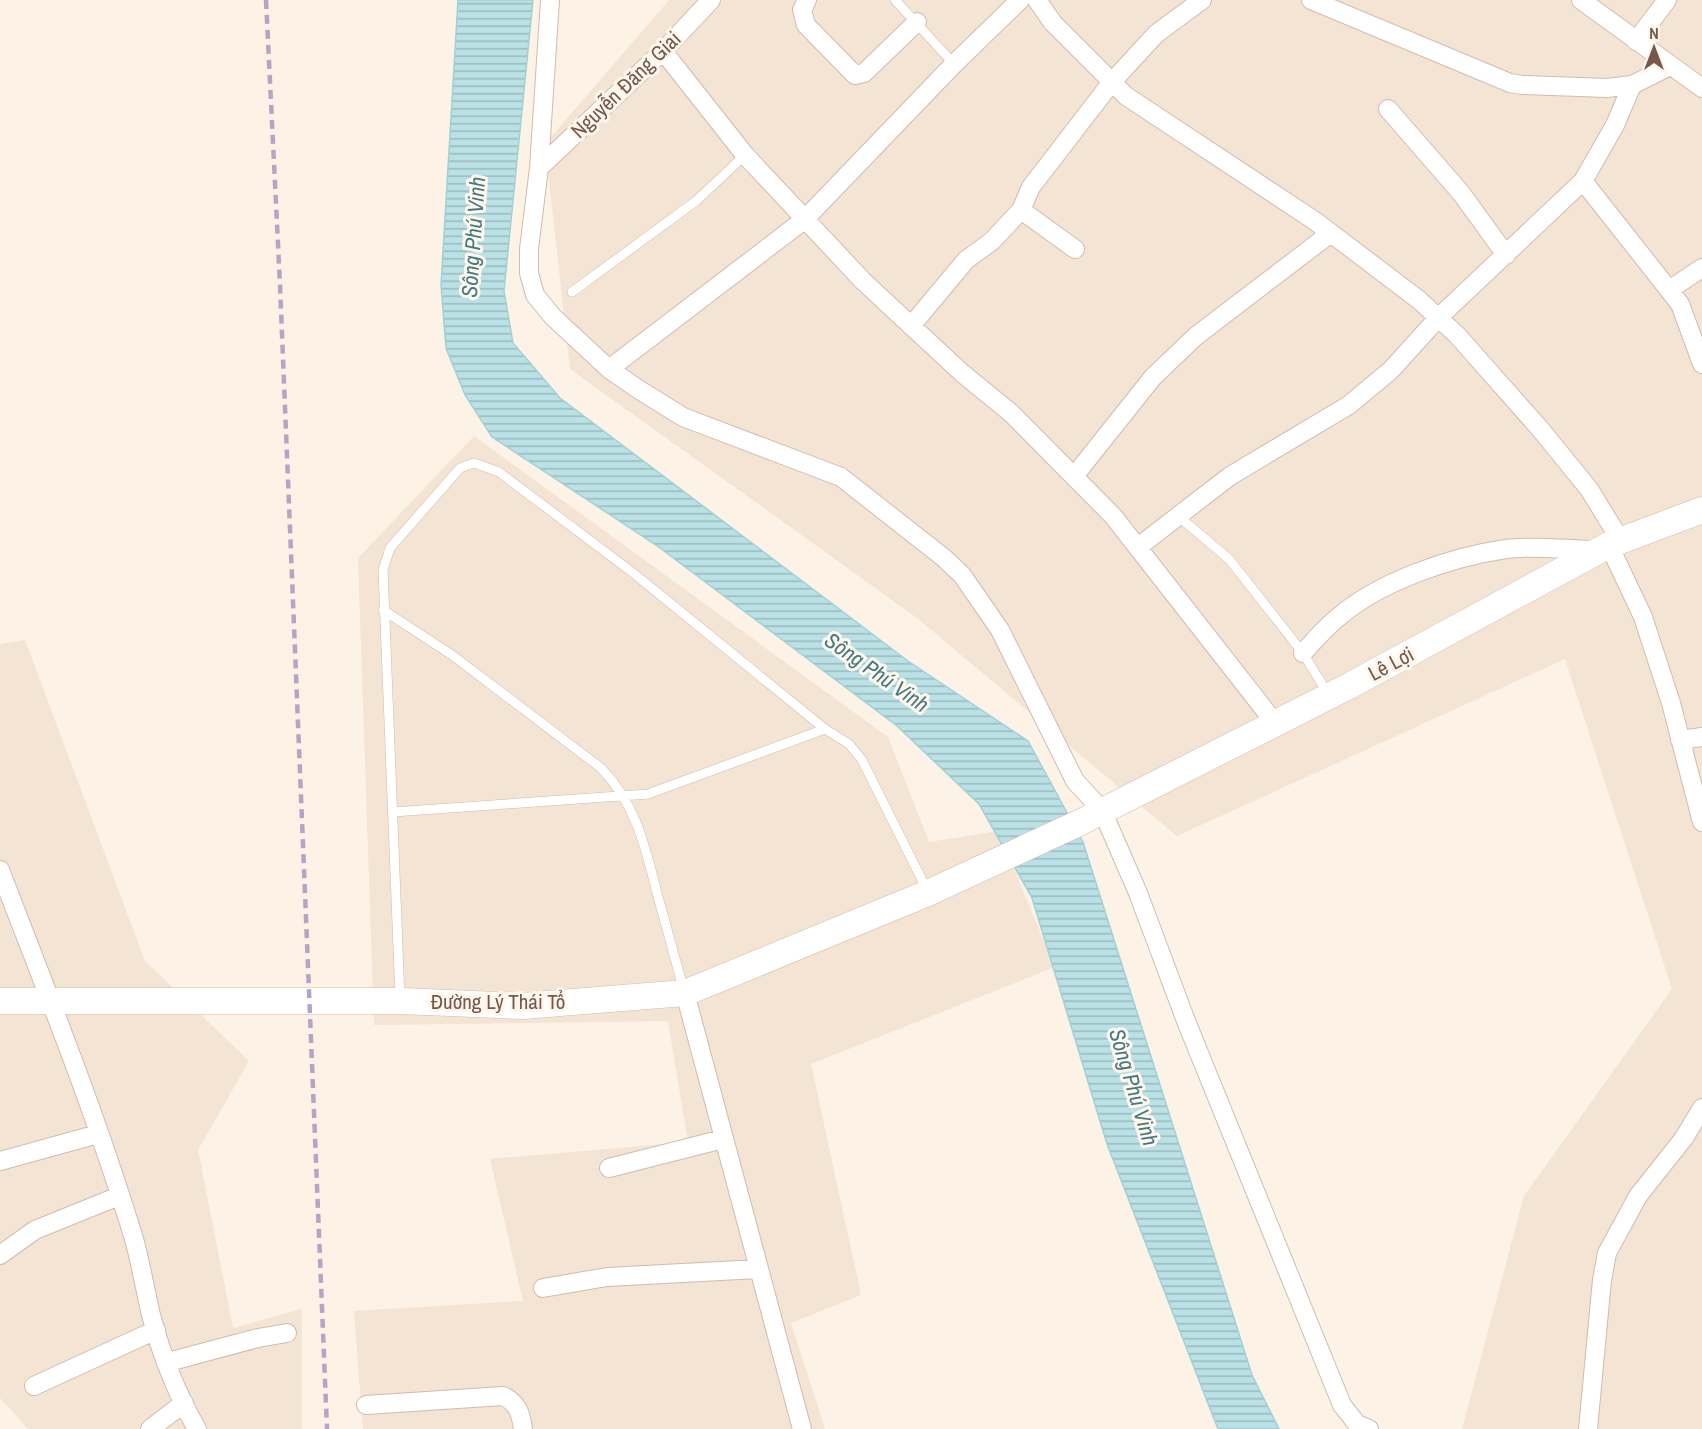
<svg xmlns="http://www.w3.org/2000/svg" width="1702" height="1429" viewBox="0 0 1702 1429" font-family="'Archivo Narrow',sans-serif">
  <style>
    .residential { fill: #f4e4d4 }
    .water { fill: url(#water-rules); stroke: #a1d1d7; stroke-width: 1.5 }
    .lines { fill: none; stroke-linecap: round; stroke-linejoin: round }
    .service-casing { stroke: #d0bcaf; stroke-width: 10 }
    .minor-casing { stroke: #d0bcaf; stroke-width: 20 }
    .secondary-casing { stroke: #d3bbac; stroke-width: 27 }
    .service { stroke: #fff; stroke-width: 9 }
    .minor { stroke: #fff; stroke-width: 18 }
    .secondary { stroke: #fff; stroke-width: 26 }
    .rail { stroke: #b5a4c6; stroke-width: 4.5; stroke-dasharray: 9 6; stroke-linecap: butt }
    .labels { text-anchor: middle; stroke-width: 6; stroke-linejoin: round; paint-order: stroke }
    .street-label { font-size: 21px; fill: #75584b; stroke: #fff7ec }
    .water-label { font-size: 22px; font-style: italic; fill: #427a81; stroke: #fff7ec }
  </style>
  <defs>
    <pattern id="water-rules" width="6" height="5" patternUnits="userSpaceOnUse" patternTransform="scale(1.5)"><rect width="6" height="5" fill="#bae1e5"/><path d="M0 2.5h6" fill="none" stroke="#9cb9bc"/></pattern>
  </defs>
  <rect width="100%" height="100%" fill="#fcf2e6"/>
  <path class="residential" d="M669,0H1702V1429H1462L1524,1196L1672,989L1565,659L1177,836L917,618L570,369L545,144Z
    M474,436L888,737L929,842L998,831L1055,967L811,1064L861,1295L791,1323L825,1429H363L354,1311L523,1301L490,1159L688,1142L668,1021L374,1025L358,558Z
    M25,640L145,961L249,1061L198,1150L233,1328L302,1309V1429H28L0,1398V644Z"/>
  <path class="water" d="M458,0H533L504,291L513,343L560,398L908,661L1028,741L1083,842L1252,1375L1279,1429H1218L1107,1144L1032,898L979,804L897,726L656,545L492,437L465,395L446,348L441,285Z"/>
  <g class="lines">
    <g class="service-casing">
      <path id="service" d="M895,0L954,64
        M572,292L696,201L745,155
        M1178,516L1229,559L1303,653L1328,694
        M383,610L452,655L601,768C636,804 645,846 657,893C666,925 675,958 684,991
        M393,812L648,794L825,729
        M400,999L383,570L390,548L460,468L474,463L499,472L632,572L825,729L849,744L862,760L927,890"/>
    </g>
    <g class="minor-casing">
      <path id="minor" d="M550,0L539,168L529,249V273L535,295L553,317L609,369L638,389L683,417L841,477L944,558L962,575L1000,630L1075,781L1102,810L1138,893L1186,1021L1342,1405L1357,1424L1369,1429
        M807,0L802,10L806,25L855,75L864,73L917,22
        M1037,0L1053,23L1126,96L1315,221L1419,300L1457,335L1541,430L1589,489L1621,541
        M1311,0L1510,83L1522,85L1607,88L1632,85L1670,66
        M1581,0L1702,88
        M1636,41L1667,0
        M663,51L745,155L863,281L962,373L1011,413L1113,516L1275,723
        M1388,109L1461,193L1506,255
        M539,168L663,51L711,0
        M1583,181L1680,304L1702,364
        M1021,210L1075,249
        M1669,290L1702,268
        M911,326L966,260L992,241L1021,210L1031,187L1111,83L1156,34L1202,0
        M609,369L804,220L954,64L1020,0
        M1075,475L1153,377L1196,336L1331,233
        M1609,545L1643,617L1671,703L1702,822
        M1138,547L1230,476L1349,405L1391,370L1438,318L1583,181L1615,125L1632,85
        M1303,653C1313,642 1323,630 1335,620C1377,582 1451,557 1506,549C1536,545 1569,550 1598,550
        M1680,740L1702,737
        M0,870C47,992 96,1114 134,1239C141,1264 145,1290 151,1315C161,1353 177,1394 197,1429
        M685,993L802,1429
        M0,1161L98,1134
        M609,1168L723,1139
        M0,1255L35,1230L119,1196
        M543,1288L607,1277L758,1269
        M168,1362L258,1338L287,1333
        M34,1386L156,1330
        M366,1405L503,1396C518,1403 521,1414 523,1429
        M150,1429L184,1403
        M1588,1429L1602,1280L1607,1253L1638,1196L1684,1138L1702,1108"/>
    </g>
    <g class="secondary-casing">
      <path id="secondary" d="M0,1001H401L523,1006L685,993L928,893L1081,822L1349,686L1609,545L1702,510"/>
    </g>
    <use href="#service" class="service"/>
    <use href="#minor" class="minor"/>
    <use href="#secondary" class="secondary"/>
    <path class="rail" d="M266,0L280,285L327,1429"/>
  </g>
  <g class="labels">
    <g class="street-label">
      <text transform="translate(626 85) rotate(-44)" y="7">Nguyễn Đăng Giai</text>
      <text transform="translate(1391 664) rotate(-28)" y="7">Lê Lợi</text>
      <text x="498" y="1009">Đường Lý Thái Tổ</text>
    </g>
    <g class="water-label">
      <text transform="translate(473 237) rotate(-86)" y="8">Sông Phú Vinh</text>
      <text transform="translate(877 672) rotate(35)" y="8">Sông Phú Vinh</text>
      <text transform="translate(1134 1087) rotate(73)" y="8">Sông Phú Vinh</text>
    </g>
  </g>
  <g transform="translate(1654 48)" stroke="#fff7ec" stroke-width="4.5" paint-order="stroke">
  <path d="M0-4.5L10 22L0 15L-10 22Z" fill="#75584b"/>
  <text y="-9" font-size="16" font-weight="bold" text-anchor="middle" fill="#75584b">N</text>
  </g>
</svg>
